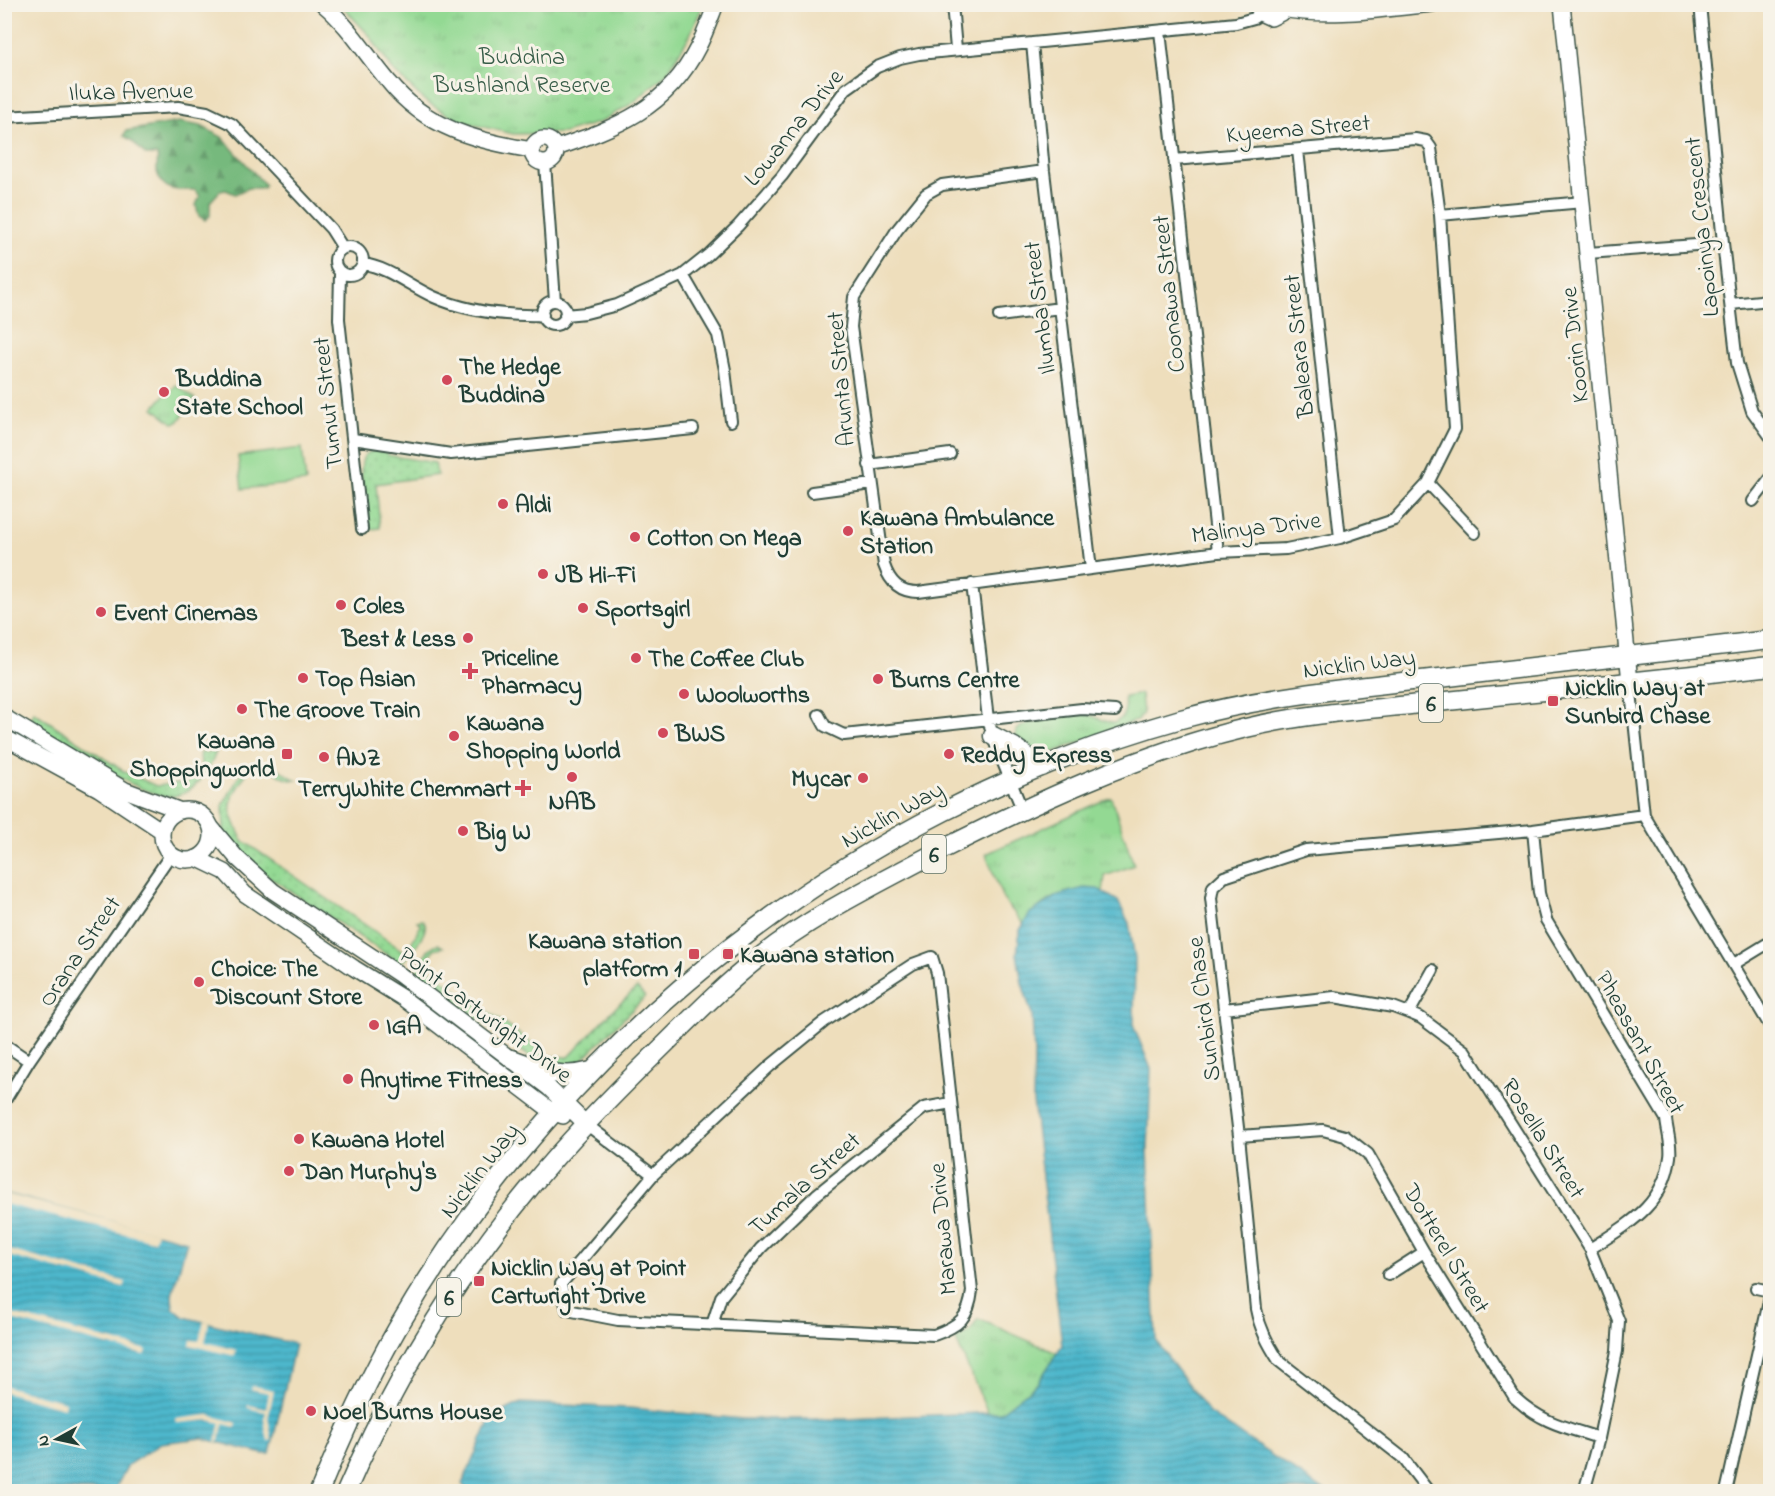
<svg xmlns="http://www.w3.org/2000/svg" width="1775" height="1496" viewBox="0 0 1775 1496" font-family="'Indie Flower',sans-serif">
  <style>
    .grass { fill: url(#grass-dots); stroke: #598b64; stroke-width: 1.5 }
    .forest { fill: url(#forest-firs); stroke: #4a7b58; stroke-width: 1.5 }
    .park { fill: url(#park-tufts); stroke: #598b64; stroke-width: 1.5 }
    .garden { fill: #93d993; stroke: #598b64; stroke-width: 1.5 }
    .water { fill: url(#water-rules); stroke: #367a80; stroke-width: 1.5 }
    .pier { fill: #eedebc }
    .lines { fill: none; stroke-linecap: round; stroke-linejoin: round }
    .street-casing { stroke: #3e5548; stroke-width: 14 }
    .secondary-casing { stroke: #3e5548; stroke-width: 18 }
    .highway-casing { stroke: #3e5548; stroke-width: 21 }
    .street { stroke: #fff; stroke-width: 10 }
    .secondary { stroke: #fff; stroke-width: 15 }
    .highway { stroke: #fff; stroke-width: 18 }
    .poi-dot { fill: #d1495b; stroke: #f7f3e8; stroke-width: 2 }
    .labels { text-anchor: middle; stroke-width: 6; stroke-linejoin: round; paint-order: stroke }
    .shield { fill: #f7f3e8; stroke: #60746a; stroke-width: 1.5 }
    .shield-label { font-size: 22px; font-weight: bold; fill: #1f3d34 }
    .park-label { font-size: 24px; fill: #365c47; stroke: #f7f3e8 }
    .street-label { font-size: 24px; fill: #1f3d34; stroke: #f7f3e8 }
    .poi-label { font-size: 24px; font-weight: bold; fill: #1f3d34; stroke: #f7f3e8; text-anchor: start }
  </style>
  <defs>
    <pattern id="grass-dots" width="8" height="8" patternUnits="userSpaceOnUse" patternTransform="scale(1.5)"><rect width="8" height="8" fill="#93d993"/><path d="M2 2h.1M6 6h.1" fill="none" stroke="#7ebb7f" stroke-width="1.8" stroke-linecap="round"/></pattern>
    <pattern id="forest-firs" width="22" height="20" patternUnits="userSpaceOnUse" patternTransform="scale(1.5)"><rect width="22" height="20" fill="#76b97d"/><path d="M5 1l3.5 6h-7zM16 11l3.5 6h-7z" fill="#609867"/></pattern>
    <pattern id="park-tufts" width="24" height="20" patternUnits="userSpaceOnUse" patternTransform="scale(1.5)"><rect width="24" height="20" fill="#93d993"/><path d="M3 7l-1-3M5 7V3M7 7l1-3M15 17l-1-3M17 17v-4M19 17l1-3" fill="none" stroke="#7ebb7f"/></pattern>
    <pattern id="water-rules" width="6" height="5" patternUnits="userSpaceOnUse" patternTransform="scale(1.5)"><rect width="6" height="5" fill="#4eb7cc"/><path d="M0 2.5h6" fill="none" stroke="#4096a6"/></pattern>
  </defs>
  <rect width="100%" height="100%" fill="#f7f3e8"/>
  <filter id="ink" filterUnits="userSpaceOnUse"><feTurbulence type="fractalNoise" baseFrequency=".0167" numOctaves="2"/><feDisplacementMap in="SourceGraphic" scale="12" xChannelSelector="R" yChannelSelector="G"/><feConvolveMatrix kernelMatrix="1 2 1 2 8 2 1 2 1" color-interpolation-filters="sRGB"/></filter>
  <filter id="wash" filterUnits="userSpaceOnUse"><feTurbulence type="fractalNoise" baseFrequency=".008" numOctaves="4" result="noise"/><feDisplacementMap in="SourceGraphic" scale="24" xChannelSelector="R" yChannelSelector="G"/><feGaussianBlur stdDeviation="1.35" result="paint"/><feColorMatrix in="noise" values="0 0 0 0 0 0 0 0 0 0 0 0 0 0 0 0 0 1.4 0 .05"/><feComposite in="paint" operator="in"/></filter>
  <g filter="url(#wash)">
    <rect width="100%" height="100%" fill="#eedebc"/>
    <path class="grass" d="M388,450L387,455L435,463L437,475L376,484L380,528L372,529L368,525C366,510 356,465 365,455C371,449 381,450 388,450Z
      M34,712L125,772L156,786L186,782L195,777L201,765L200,753L216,752C209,772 197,791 174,796C143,801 60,740 32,722L31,717Z
      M251,763H269L296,780C276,781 275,761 249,769C227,805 225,801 242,840L406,953L421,925L417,921L422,920C425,924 426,924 425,929C424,936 409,957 403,961L395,960L254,867L232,843L224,831L223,805L244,768Z
      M438,944L443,947L434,949L424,966L550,1056L569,1057L614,1009L637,988L645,997L575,1067L567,1071L533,1059L417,975C417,964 428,946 438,944Z"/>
    <path class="forest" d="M179,122L201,126L222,137L265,185L263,188H248L235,194L226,190L220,191L210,202V216L205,220L199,216L196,205L200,196L195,190C179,190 165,193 158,175C155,168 159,162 157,155H146L132,141L124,136L126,131Z"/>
    <path class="park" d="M341,5H703L689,37L667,73L633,103L600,122L564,133L513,134L459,121L425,101L393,70L369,35Z
      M176,385L195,399L178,422L173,423L154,408L166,393L168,395Z
      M1141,694L1143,713L1138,720L1054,752L1037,754L1018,745L1015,736L1016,730C1028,720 1066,712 1081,713C1092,714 1103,722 1114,723L1123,717L1125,709L1124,697Z
      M1111,797L1134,865L1105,876L1103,892C1097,888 1091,889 1084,890C1059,891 1036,904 1024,925L1003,899L986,854Z
      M978,1319L1057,1353L1038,1383L1001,1412L988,1413L956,1340L971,1330Z"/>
    <path class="garden" d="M302,448L306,482L242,489L238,456Z"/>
    <path class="water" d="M1084,888L1098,889L1118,901L1129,923L1135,958L1134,1027L1151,1069L1148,1149L1156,1341L1209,1413L1325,1491H468L462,1484L491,1417L521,1403L629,1408L742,1419H845L1001,1412L1038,1383L1062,1345L1033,1101L1034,1054L1032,1015L1022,983L1017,954L1020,930L1030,913L1058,895Z
      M4,1193L187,1241L172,1295L173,1308L184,1317L295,1344L270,1454H263L202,1438L161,1443L128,1465L114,1491H5Z"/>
    <path class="pier" d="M7,1194L157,1232L154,1241L5,1204Z
      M5,1249L126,1282L124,1287L5,1255Z
      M5,1312L147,1350L145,1355L5,1318Z
      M204,1321L209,1322L205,1342L236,1350L235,1356L190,1345L191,1340L199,1341Z
      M5,1386L65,1402L64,1408L5,1392Z
      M252,1386L274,1390L268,1418L272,1440L268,1441L264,1419L266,1412L248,1408V1405L266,1409L269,1393L251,1389Z
      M209,1415L237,1423L236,1427L224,1424L218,1443L216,1442L221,1423L209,1420L177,1423L176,1419Z"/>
  </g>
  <g filter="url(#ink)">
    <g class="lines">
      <g class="street-casing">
        <path id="street" d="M952,4L956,49
          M1700,4L1723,243L1737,363L1752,411L1770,436
          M1160,31L1218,552
          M1032,43L1044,171L1091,569
          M4,117L178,107L207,112L232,124L331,229L343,248
          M1298,150L1340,538
          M545,163L555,301
          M1044,171L942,185L926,194L897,230L854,297L851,327L884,565C890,583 900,592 918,592L1218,552L1286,549L1340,538L1394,520L1428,483L1455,429L1440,215L1431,148L1426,141L1415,139L1174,160
          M1440,215L1583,202
          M335 261a14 14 0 1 1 28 0a14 14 0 1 1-28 0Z
          M1588,253L1723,243
          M363,264C388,267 411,287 434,297C468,312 505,316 543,315
          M340,273L339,319L362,529
          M683,275L718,335L725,370L731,421
          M542 313a12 12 0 1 1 24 0a12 12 0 1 1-24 0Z
          M1731,304L1770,300
          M565,315L586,313L617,305L683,275L708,255L738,226L782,176L846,89L877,67L900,58L919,54L1236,23L1254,18L1260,13
          M999,316L1060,308
          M353,439L451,454L693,429
          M869,465L950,454
          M1428,483L1475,533
          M812,492L872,484
          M1753,501L1770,479
          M972,584L988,719L995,743L1022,809
          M1630,682L1644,815L1770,1026
          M819,715L825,726L844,735L1082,709L1115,711
          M1533,830L1539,893L1546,920L1666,1119C1667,1131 1672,1145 1670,1157C1663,1207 1628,1224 1590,1249
          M932,957L937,973L972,1291C969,1318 959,1326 934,1335L618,1320L567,1310L561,1284L653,1175L770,1066L824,1022L913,964Z
          M1734,964L1770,942
          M1224,1009L1334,997L1393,1007L1409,1013L1421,1018L1465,1051L1590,1249L1619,1321L1617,1351L1599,1438L1584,1492
          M1409,1013L1433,970
          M4,1044L29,1061
          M4,1102L29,1061L171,854
          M586,1124L653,1175
          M1239,1136L1323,1130L1345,1136L1368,1154L1424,1252L1515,1398C1542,1423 1565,1427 1599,1438
          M1388,1275L1424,1252
          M1756,1288L1770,1291
          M712,1325L721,1297L761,1248L816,1195L924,1108L951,1103
          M1429,1492L1403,1458L1279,1361C1268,1344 1260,1329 1256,1309L1239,1136L1211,898L1213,887L1224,877L1306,850L1533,830L1644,815
          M1726,1492L1770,1297"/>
      </g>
      <g class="secondary-casing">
        <path id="secondary" d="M323,4C350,27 366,55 389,82C426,128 476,141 532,150
          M1258,4L1260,13L1271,18L1281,13L1282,4
          M1562,4L1630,682
          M1282,9C1332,18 1382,9 1432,4
          M532 151a12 12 0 1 1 24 0a12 12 0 1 1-24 0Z
          M556,148C617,127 667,109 698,47C705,34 710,19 716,4
          M4,717L125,790L181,811
          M4,737L99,789L162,831
          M162 835a25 25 0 1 1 50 0a25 25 0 1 1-50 0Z
          M211,827L236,857L273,891L400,975L549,1088L586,1124
          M196,858L225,872L245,894L354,968L404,999L554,1113L563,1116"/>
      </g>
      <g class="highway-casing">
        <path id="highway" d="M993,736L1014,747L1042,767
          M512,1059C543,1070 559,1080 592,1071
          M319,1492C342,1436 367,1381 397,1329C568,1034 852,811 1181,719C1268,695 1359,687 1448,677C1555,664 1663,652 1770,640
          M346,1492C394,1381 456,1277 533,1184C570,1139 611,1097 653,1056C686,1024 719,989 756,960C811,916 875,885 937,852C1034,803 1140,753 1246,728C1312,712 1380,709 1447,701C1555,690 1663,679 1770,666"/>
      </g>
      <use href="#street" class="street"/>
      <use href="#secondary" class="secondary"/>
      <use href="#highway" class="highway"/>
    </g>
  </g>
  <g class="poi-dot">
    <circle cx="447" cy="380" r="6"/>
    <circle cx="164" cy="392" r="6"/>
    <circle cx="503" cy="504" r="6"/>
    <circle cx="848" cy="531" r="6"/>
    <circle cx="635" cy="537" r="6"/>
    <circle cx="543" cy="574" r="6"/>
    <circle cx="341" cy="605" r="6"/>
    <circle cx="583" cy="608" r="6"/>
    <circle cx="101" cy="612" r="6"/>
    <circle cx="468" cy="638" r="6"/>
    <circle cx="636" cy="658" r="6"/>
    <path d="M467 662h6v6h6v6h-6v6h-6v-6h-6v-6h6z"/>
    <circle cx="303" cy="678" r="6"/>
    <circle cx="878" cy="679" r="6"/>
    <circle cx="684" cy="694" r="6"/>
    <rect x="1547" y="695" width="12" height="12" rx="3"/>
    <circle cx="242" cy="709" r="6"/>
    <circle cx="663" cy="733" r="6"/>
    <circle cx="454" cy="736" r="6"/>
    <rect x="281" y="748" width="12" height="12" rx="3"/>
    <circle cx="949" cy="754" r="6"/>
    <circle cx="324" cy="757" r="6"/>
    <circle cx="572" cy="777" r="6"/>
    <circle cx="863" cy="778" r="6"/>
    <path d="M520 779h6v6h6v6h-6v6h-6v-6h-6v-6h6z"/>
    <circle cx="463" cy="831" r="6"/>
    <rect x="688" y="948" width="12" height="12" rx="3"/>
    <rect x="722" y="948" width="12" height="12" rx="3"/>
    <circle cx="199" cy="982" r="6"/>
    <circle cx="374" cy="1025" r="6"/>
    <circle cx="348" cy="1079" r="6"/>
    <circle cx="299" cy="1139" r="6"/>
    <circle cx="289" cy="1171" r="6"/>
    <rect x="473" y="1275" width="12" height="12" rx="3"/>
    <circle cx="311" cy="1411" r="6"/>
  </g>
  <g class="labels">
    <g class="shield">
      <rect x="1419" y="684" width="24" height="38" rx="4.5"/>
      <rect x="922" y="835" width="24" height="38" rx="4.5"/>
      <rect x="437" y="1278" width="24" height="38" rx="4.5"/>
    </g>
    <g class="shield-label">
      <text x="1431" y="711">6</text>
      <text x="934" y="862">6</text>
      <text x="449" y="1305">6</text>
    </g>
    <g class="park-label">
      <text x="522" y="64">Buddina<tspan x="522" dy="28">Bushland Reserve</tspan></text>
    </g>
    <g class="street-label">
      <text transform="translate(131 91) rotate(-1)" y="8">Iluka Avenue</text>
      <text transform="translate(793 127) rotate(-51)" y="8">Lowanna Drive</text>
      <text transform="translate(1298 128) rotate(-5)" y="8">Kyeema Street</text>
      <text transform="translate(1701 227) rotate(-96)" y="8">Lapoinya Crescent</text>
      <text transform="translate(1168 294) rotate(-96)" y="8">Coonawa Street</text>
      <text transform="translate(1039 308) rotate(-97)" y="8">Ilumba Street</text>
      <text transform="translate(1574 345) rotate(-96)" y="8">Koorin Drive</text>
      <text transform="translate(1298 346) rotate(-96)" y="8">Baleara Street</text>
      <text transform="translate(840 379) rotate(-95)" y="8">Arunta Street</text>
      <text transform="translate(327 403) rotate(-96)" y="8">Tumut Street</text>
      <text transform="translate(1256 527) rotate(-7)" y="8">Malinya Drive</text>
      <text transform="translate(1359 663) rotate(-7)" y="8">Nicklin Way</text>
      <text transform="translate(892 814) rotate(-29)" y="8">Nicklin Way</text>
      <text transform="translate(79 951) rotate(-56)" y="8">Orana Street</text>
      <text transform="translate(1203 1009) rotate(-97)" y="8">Sunbird Chase</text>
      <text transform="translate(486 1014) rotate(37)" y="8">Point Cartwright Drive</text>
      <text transform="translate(1641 1042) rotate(61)" y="8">Pheasant Street</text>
      <text transform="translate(1544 1138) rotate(58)" y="8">Rosella Street</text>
      <text transform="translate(479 1170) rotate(-52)" y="8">Nicklin Way</text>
      <text transform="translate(804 1183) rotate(-42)" y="8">Tumala Street</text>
      <text transform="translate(942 1229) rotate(-95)" y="8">Marawa Drive</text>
      <text transform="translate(1447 1248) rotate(59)" y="8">Dotterel Street</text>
    </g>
    <g class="poi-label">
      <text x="459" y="374">The Hedge<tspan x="459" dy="28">Buddina</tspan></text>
      <text x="176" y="386">Buddina<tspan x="176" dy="28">State School</tspan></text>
      <text x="515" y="512">Aldi</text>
      <text x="860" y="525">Kawana Ambulance<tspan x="860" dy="28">Station</tspan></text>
      <text x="647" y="545">Cotton On Mega</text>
      <text x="555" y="582">JB Hi-Fi</text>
      <text x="353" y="613">Coles</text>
      <text x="595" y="616">Sportsgirl</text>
      <text x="113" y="620">Event Cinemas</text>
      <text x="456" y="646" text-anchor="end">Best &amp; Less</text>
      <text x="482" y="665">Priceline<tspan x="482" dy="28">Pharmacy</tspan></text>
      <text x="648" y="666">The Coffee Club</text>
      <text x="315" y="686">Top Asian</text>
      <text x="890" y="687">Burns Centre</text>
      <text x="1565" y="695">Nicklin Way at<tspan x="1565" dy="28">Sunbird Chase</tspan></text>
      <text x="696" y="702">Woolworths</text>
      <text x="254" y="717">The Groove Train</text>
      <text x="466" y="730">Kawana<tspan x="466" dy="28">Shopping World</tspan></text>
      <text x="675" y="741">BWS</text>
      <text x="275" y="748" text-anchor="end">Kawana<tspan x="275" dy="28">Shoppingworld</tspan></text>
      <text x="961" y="762">Reddy Express</text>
      <text x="336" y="765">ANZ</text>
      <text x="851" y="786" text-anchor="end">Mycar</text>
      <text x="511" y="796" text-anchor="end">TerryWhite Chemmart</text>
      <text x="572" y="809" text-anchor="middle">NAB</text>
      <text x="475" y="839">Big W</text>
      <text x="682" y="948" text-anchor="end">Kawana station<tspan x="682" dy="28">platform 1</tspan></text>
      <text x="740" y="962">Kawana station</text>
      <text x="211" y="976">Choice: The<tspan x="211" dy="28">Discount Store</tspan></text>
      <text x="386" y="1033">IGA</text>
      <text x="360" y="1087">Anytime Fitness</text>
      <text x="311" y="1147">Kawana Hotel</text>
      <text x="301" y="1179">Dan Murphy's</text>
      <text x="491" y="1275">Nicklin Way at Point<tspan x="491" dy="28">Cartwright Drive</tspan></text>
      <text x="323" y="1419">Noel Burns House</text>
    </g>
  </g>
  <rect width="1775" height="1496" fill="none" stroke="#f7f3e8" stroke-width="24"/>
  <g transform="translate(57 1439) rotate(262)" stroke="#f7f3e8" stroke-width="4.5" paint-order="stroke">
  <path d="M0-4.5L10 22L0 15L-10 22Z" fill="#1f3d34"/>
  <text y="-9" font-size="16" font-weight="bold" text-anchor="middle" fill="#1f3d34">N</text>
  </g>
</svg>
